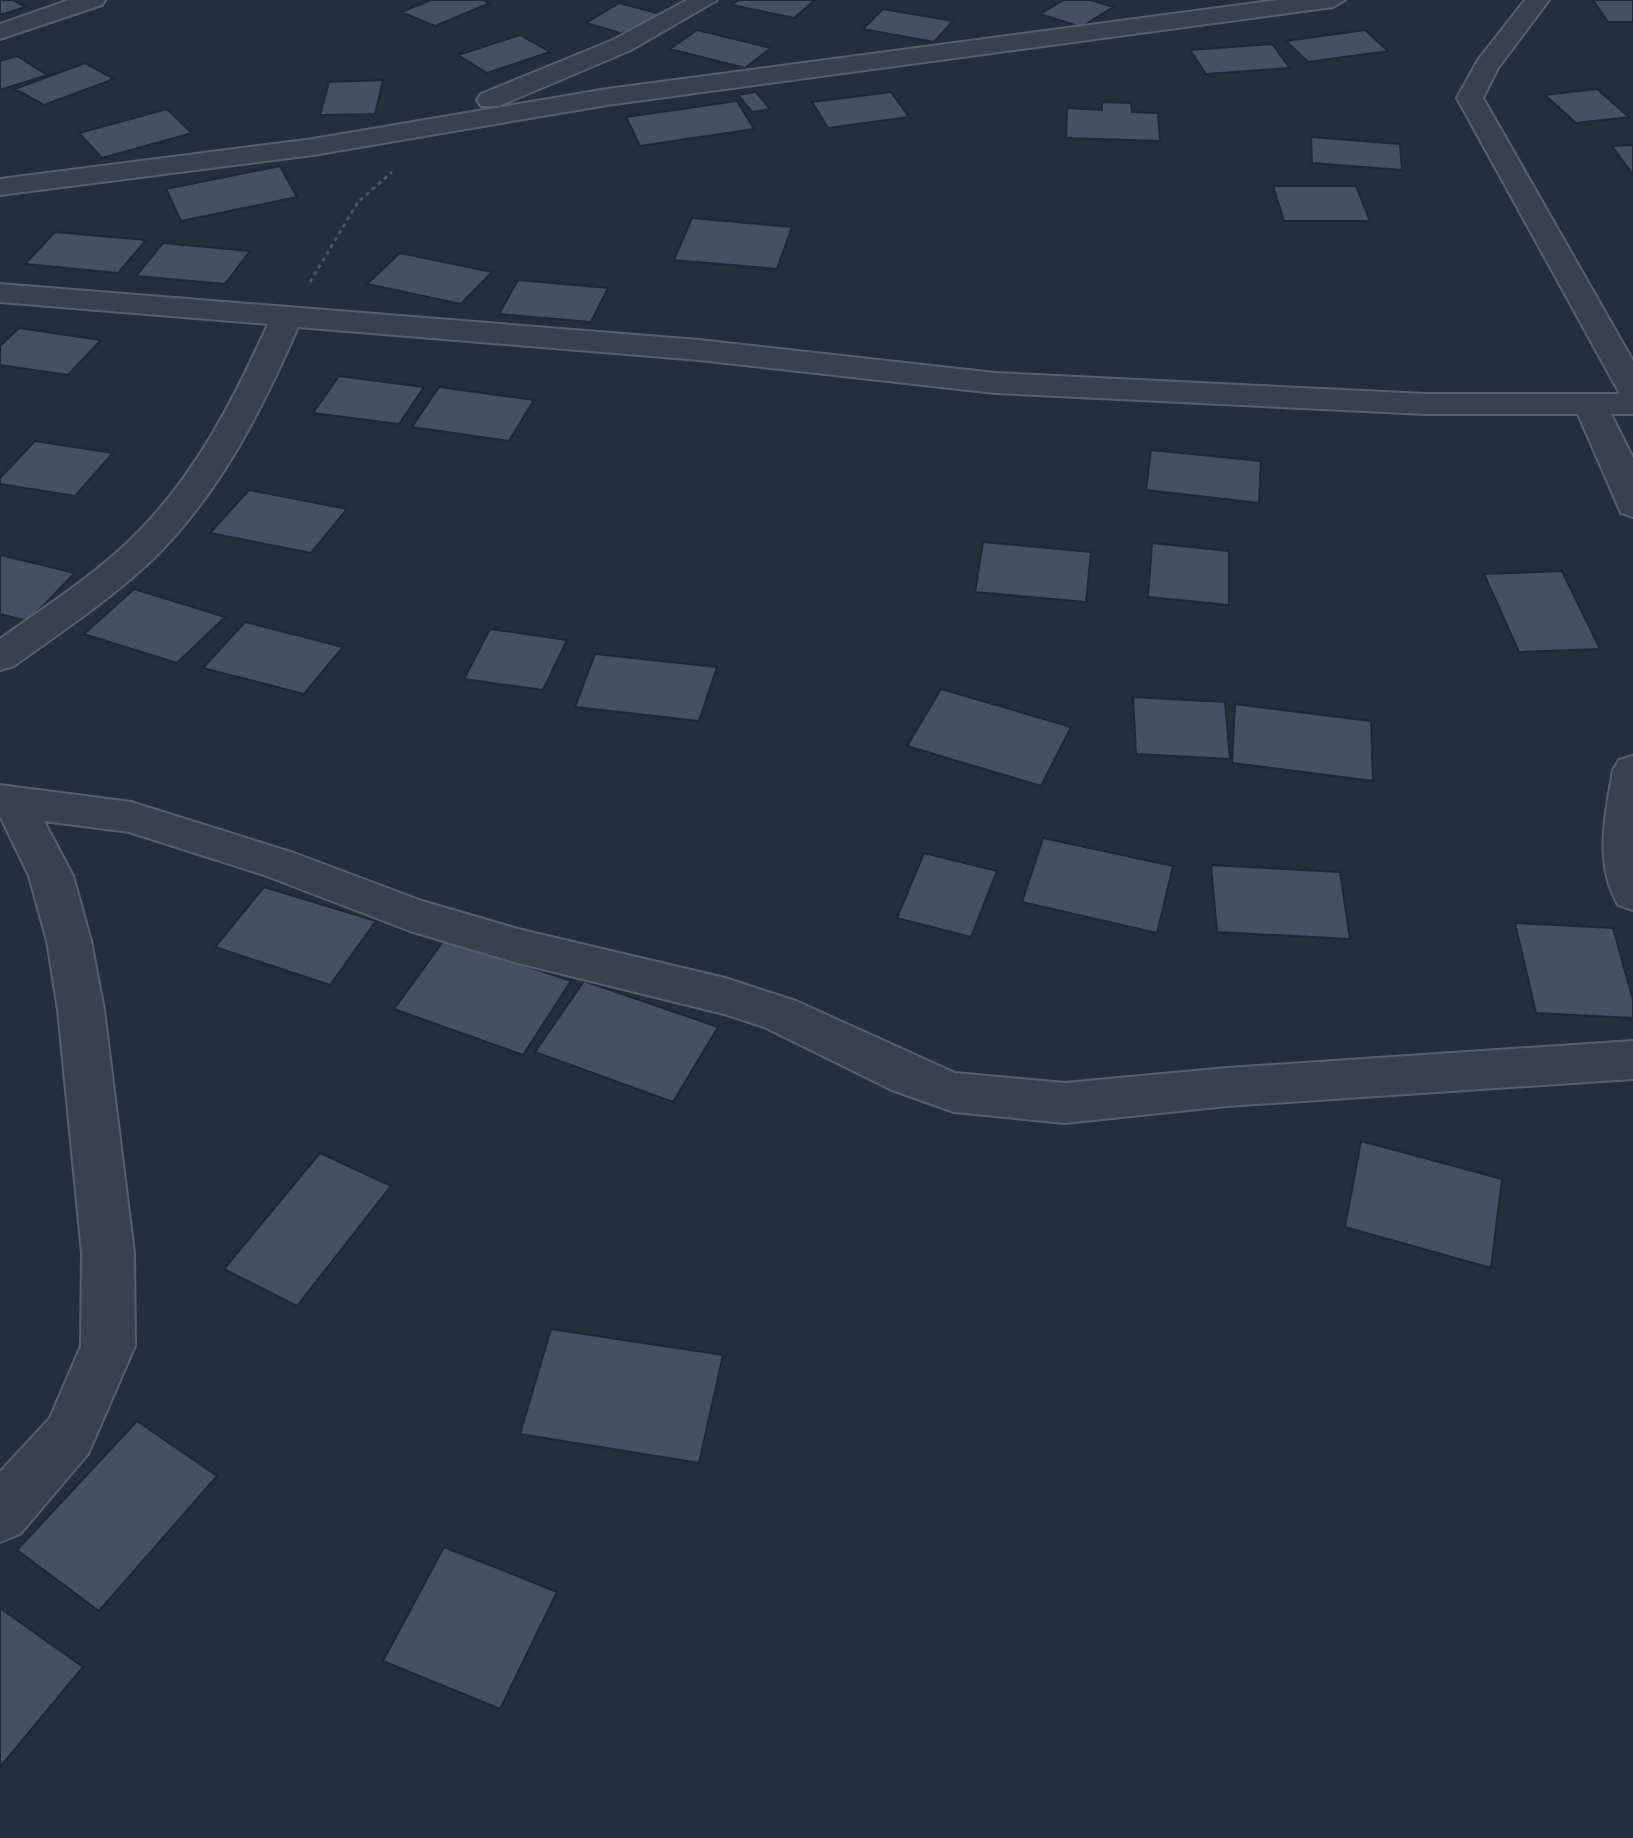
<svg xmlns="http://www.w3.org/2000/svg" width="1633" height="1838" viewBox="0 0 1633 1838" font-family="'Titillium Web',sans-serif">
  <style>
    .building { fill: #455162; stroke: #1f2835; stroke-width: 2 }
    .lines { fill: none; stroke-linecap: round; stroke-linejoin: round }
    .minor-casing { stroke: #565f6c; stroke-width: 4 }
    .path { stroke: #44595c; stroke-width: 3; stroke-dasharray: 4 4; stroke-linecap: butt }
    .minor { fill: #38414e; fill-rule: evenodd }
  </style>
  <rect width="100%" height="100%" fill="#242f3e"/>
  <path class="building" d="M0,0H13L25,7L0,15Z
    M431,0H483L490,3L435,26L401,12Z
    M739,0H815L794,18L732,5Z
    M1064,0H1090L1113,7L1081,27L1040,14Z
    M1593,0H1633V22H1608Z
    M619,3L661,14L627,35L586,23Z
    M883,9L953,21L934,42L863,29Z
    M697,30L771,48L745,68L670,49Z
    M1365,30L1388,51L1308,62L1286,41Z
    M520,35L550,52L487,73L458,55Z
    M1272,44L1290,68L1206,74L1190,50Z
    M17,56L47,75L0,90V61Z
    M85,63L114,79L44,105L15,89Z
    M383,80L375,114L320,115L329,82Z
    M1597,89L1629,117L1576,123L1545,95Z
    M756,92L770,109L752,112L738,95Z
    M891,92L909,117L828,128L812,102Z
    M737,101L754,129L640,146L626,117Z
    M1102,102L1131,103L1132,112L1158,113L1160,141L1066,138L1067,108L1102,110Z
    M167,109L192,133L102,158L79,133Z
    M1311,137L1400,144L1402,170L1312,163Z
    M1633,145V175L1612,146Z
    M280,166L297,197L181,221L166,189Z
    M1273,186H1356L1370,221H1284Z
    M692,218L792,227L777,269L674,260Z
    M55,232L146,240L118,273L25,264Z
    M163,243L250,251L225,284L136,276Z
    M400,253L492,272L461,304L367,284Z
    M518,280L608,288L591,322L499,314Z
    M19,328L101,340L68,375L0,365V346Z
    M339,376L424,387L399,424L313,413Z
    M439,387L534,400L509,441L412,427Z
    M35,441L113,453L75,496L0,484V478Z
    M1151,450L1261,461L1259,503L1146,490Z
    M249,490L347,509L311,553L210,533Z
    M983,542L1091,552L1086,602L975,592Z
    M1152,543L1229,551V605L1148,597Z
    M0,555L75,573L28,621L0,614Z
    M1562,571L1600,649L1519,652L1484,574Z
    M134,589L225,617L177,663L84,634Z
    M245,622L343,647L304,694L203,668Z
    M490,629L567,640L543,690L464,679Z
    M595,654L717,667L699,721L575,707Z
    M941,689L1071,727L1041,786L907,746Z
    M1133,697L1225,702L1230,759L1136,754Z
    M1235,704L1371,721L1373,781L1232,763Z
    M1043,838L1173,866L1157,933L1022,902Z
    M924,853L997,871L971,937L897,918Z
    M1211,865L1340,872L1350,939L1217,932Z
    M264,887L376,921L330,985L215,947Z
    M1515,923L1613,928L1633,1000V1018L1536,1013Z
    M445,939L571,981L523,1055L394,1009Z
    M584,981L718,1027L673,1102L535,1052Z
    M1361,1141L1502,1179L1491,1268L1345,1227Z
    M320,1153L391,1186L297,1306L224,1269Z
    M551,1329L723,1355L699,1463L520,1434Z
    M137,1421L217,1476L99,1611L17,1550Z
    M444,1547L557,1592L500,1709L383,1661Z
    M0,1608L83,1667L0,1767Z"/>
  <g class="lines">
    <g class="minor-casing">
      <path id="minor" d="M69,0H105L102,5L0,39V24Z
        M687,0H717L631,50L499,106H481L477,100L481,94L613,40Z
        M1278,0H1345L1333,7L607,105L313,155L0,195V179L313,139L607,89Z
        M1525,0H1549L1498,68L1483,98L1633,361V414H1611L1633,458V517L1621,513L1578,414H1426L995,393L699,360L298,327C262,410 219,494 154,558C111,599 61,632 14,666L0,670V639C43,608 88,580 127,543C191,483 232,404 268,324L0,302V284L699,340L995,373L1426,394H1620L1457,98L1478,60Z
        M1633,756V910L1618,905C1594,862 1605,816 1613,770L1619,760Z
        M0,785L131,802L294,853L422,901L518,929L725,978L796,1001L955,1073L1065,1083L1227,1068L1633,1041V1079L1227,1106L1065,1123L954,1112L892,1090L764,1027L724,1014L518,963L410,931L264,875L129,832L44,821L73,876L91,941L104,1010L134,1253L135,1346L88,1454L20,1534L0,1542V1472L50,1418L81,1346L82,1253L58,1010L47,941L29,876L0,816Z"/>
    </g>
    <path class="path" d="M310,282L358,202L392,172"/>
    <use href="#minor" class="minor"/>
  </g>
</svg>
